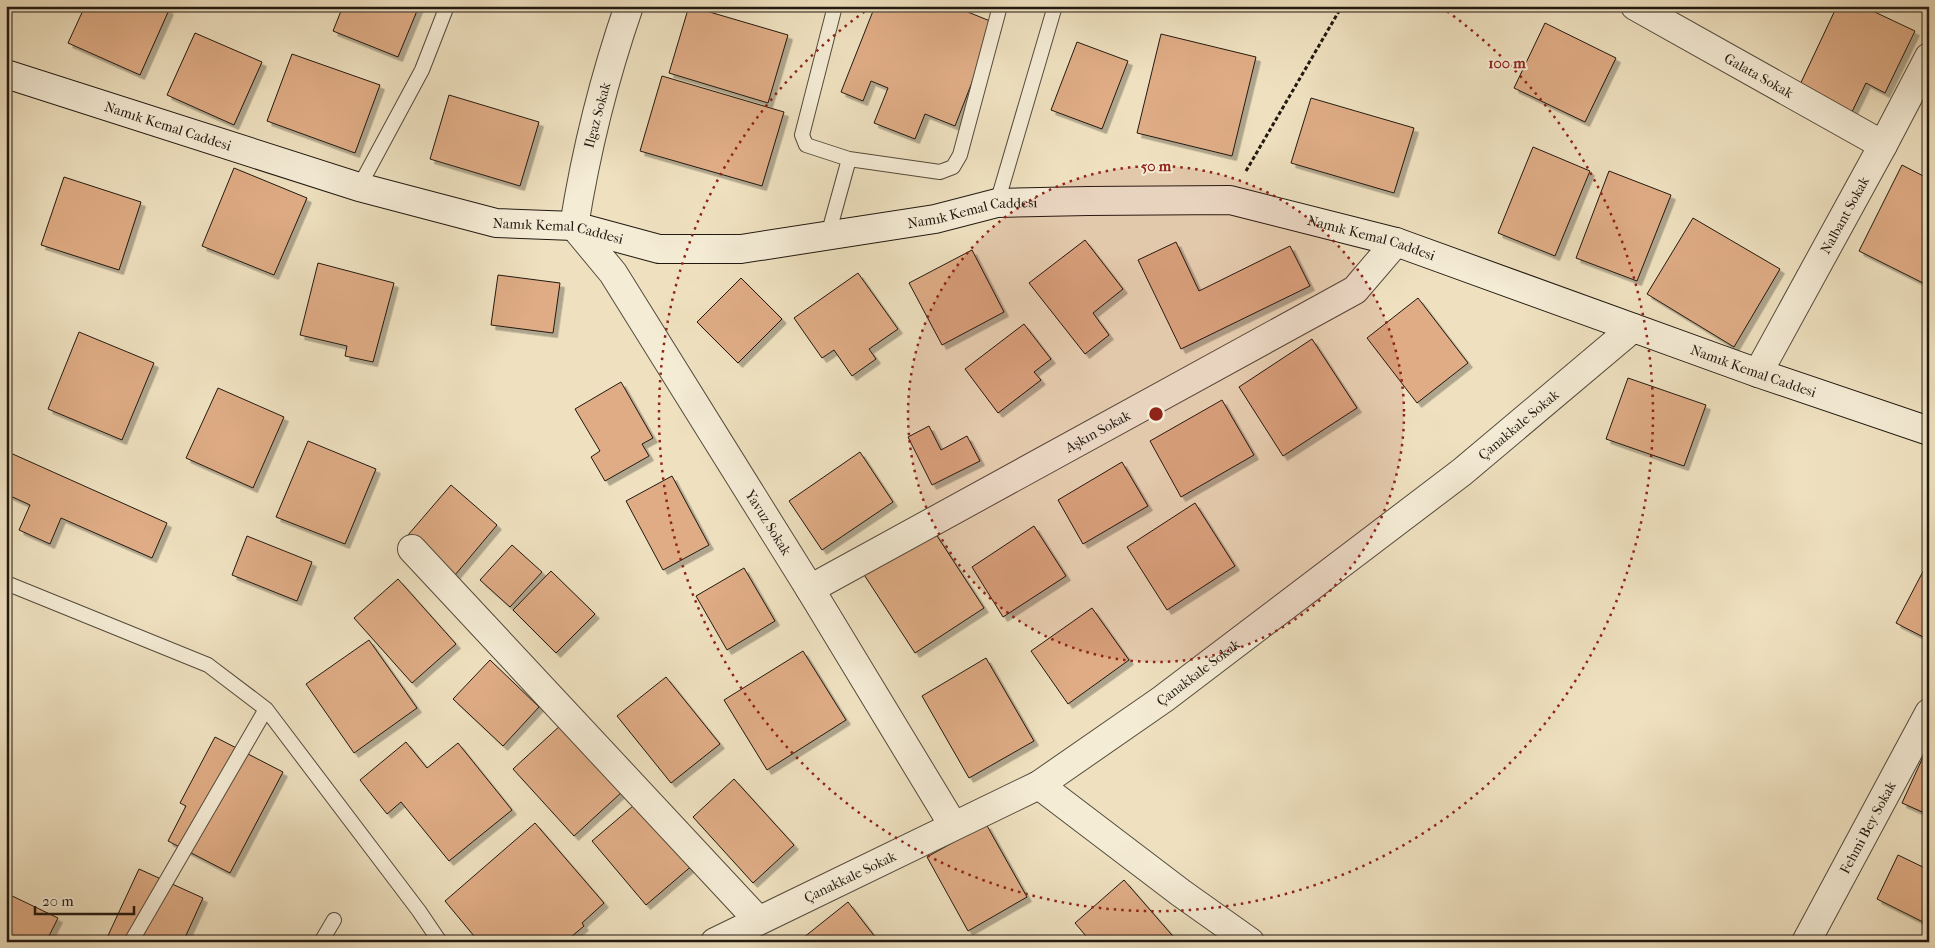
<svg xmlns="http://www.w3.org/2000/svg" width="1935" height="948" viewBox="0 0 1935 948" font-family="'IM FELL French Canon',serif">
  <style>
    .building { fill: #dfac85; stroke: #211910; filter: url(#shadow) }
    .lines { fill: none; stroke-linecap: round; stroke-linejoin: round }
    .lane-casing { stroke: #544b3c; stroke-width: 16 }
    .street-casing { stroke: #544b3c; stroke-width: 30 }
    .secondary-casing { stroke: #211910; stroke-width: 30 }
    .path { stroke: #211910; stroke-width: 3; stroke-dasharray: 4 2.5; stroke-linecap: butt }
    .lane { stroke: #f5ecd6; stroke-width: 14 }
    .street { stroke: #f5ecd6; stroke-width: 28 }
    .secondary { stroke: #f5ecd6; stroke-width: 28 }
    .ring { fill: none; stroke: #8f2418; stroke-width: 2.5; stroke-dasharray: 2.5 5 }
    .labels { text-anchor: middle; stroke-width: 4; stroke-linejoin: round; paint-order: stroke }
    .street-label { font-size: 14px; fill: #211910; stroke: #f5ecd6 }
    .centre { fill: #8f2418; stroke: #f5ecd6; stroke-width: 2.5 }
    .ring-label { font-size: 15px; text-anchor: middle; font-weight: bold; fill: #8f2418; stroke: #f5ecd6; stroke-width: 4; stroke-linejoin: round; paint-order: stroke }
  </style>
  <defs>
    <filter id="shadow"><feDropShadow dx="4.5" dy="4.5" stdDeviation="0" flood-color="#0004"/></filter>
  </defs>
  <rect width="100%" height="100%" fill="#efe1c0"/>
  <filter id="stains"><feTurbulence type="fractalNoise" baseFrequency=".004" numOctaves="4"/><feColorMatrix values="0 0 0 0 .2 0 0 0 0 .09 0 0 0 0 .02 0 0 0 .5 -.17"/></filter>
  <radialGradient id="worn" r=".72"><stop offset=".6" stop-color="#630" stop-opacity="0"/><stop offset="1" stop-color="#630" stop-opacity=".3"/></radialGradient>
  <path class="building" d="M85,6H162L169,10L140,75L68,43Z
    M343,6H419L398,57L333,31Z
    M689,6L788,35L768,103L669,73Z
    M875,6H953L995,23L955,126L925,114L915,139L874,123L888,88L871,81L863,101L841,92Z
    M1837,6H1862L1915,31L1885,93L1866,83L1850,116L1797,91Z
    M1545,23L1616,58L1585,122L1514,88Z
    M195,33L262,62L234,125L167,95Z
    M1161,34L1256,57L1232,156L1137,133Z
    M1077,42L1128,61L1102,129L1051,110Z
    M292,54L380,85L355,153L267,121Z
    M662,76L784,112L762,186L640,151Z
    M449,95L539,122L520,186L430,159Z
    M1311,98L1414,128L1394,193L1291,163Z
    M1533,147L1590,171L1555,256L1498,233Z
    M1902,165L1929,179V286L1859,251Z
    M234,168L307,198L274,275L202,246Z
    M1609,171L1671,195L1637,281L1576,258Z
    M64,177L141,202L119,270L41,245Z
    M1693,218L1780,269L1734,347L1647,294Z
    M1085,240L1123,289L1093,313L1109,335L1085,354L1029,283Z
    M1176,242L1199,291L1290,246L1310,286L1181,349L1138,260Z
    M972,250L1004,312L942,345L909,283Z
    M318,263L394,283L373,362L345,356L347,346L300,335Z
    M858,273L898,329L869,349L876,359L852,376L834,350L822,358L794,318Z
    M498,275L560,283L553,333L491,325Z
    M741,278L782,319L738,363L697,322Z
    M1418,298L1468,363L1417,403L1367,338Z
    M1024,324L1051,359L1034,372L1041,380L998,413L965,369Z
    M79,332L154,363L122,440L48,409Z
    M1312,339L1357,408L1283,456L1239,387Z
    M1628,378L1706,405L1684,466L1606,439Z
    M621,382L653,438L642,444L649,456L605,481L591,457L600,451L575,409Z
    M218,388L284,417L253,488L186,458Z
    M1222,400L1254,455L1181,497L1150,441Z
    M929,426L941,450L967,436L980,461L932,485L908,437Z
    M308,441L376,469L345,544L276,517Z
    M6,451L167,523L152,558L61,518L50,544L19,530L30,505L6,494Z
    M860,452L893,502L822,550L789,501Z
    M1122,462L1148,506L1083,544L1058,500Z
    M672,476L709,545L663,570L626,501Z
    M451,485L497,525L455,575L408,535Z
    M1195,503L1235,566L1167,610L1127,547Z
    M928,522L984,608L915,653L859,567Z
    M1034,526L1066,576L1003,617L972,567Z
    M247,536L312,562L297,601L232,575Z
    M512,545L542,572L510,607L480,580Z
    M1929,560V640L1896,623Z
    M744,568L775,621L727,650L696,596Z
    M551,571L595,614L556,653L513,610Z
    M398,579L456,644L412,683L354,618Z
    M1092,608L1129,660L1068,704L1031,651Z
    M369,640L417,708L354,753L306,684Z
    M803,651L846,720L767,770L724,700Z
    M986,658L1034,741L969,778L922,696Z
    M490,660L539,707L503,746L453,699Z
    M666,677L720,744L671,783L617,716Z
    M562,724L623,791L574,836L513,769Z
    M215,737L283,772L230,873L168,841L186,806L180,803Z
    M406,742L427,768L458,743L512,810L449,861L401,802L387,814L360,780Z
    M1929,744V815L1902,803Z
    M734,779L794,845L753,883L693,817Z
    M647,794L701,858L646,905L592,841Z
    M535,823L604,903L582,923L584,926L565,942H479L445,901Z
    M986,824L1027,897L968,931L927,857Z
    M1898,855L1929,870V925L1877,899Z
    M139,869L203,898L183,942H105Z
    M1124,880L1178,942H1091L1075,923Z
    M6,893L58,918L46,942H6Z
    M848,902L879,942H798Z"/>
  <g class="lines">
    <g class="lane-casing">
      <path id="lane" d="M835,6L802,135L806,145L849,159L940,172L953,167L960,155L1000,6
        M359,187L422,70L447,6
        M997,203L1055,6
        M828,235L849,159
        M6,583L208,665L266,709L419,911L440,942
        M131,942L266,709
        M321,942L334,920"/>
    </g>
    <g class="street-casing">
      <g id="street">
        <path id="s1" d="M629,6C604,78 586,151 574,226L613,273L810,589L953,825"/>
        <path id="s2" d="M1635,6L1883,145"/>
        <path id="s3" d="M1758,373L1883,145L1929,57"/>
        <path d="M412,549L758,920"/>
        <path id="s4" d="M810,589L1355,290L1396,242"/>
        <path d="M1039,785L1181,893L1250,942"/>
        <path id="s5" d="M715,942L1039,785L1163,699L1462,472L1633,328"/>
        <path id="s6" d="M1806,942L1929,713"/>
      </g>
    </g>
    <g class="secondary-casing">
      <g id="secondary">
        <path id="s7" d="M6,74L359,187L496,223L574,226L659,249H741L935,219L997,203L1088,201L1230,200L1396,242L1758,373L1929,431"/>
      </g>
    </g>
    <path class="path" d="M1246,171L1342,6"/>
    <use href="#lane" class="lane"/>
    <use href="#street" class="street"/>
    <use href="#secondary" class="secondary"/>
  </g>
  <circle cx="1156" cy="414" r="248" fill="#8f2418" fill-opacity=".12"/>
  <g class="ring">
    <circle cx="1156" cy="414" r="248"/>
    <path d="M1441 7A497 497 0 1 1 871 7"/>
  </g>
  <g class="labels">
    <g class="street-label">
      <text dy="5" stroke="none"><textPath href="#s2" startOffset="142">Galata Sokak</textPath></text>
      <text transform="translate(597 115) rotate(-75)" y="5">Ilgaz Sokak</text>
      <text dy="5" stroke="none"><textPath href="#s7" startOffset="170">Namık Kemal Caddesi</textPath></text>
      <text dy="5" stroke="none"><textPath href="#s7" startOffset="995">Namık Kemal Caddesi</textPath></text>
      <text dy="5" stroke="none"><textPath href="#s3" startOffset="180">Nalbant Sokak</textPath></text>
      <text dy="5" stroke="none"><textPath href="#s7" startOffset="575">Namık Kemal Caddesi</textPath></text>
      <text dy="5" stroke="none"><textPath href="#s7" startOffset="1400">Namık Kemal Caddesi</textPath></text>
      <text dy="5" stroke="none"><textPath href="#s7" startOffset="1805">Namık Kemal Caddesi</textPath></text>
      <text dy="5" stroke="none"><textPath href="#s5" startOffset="960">Çanakkale Sokak</textPath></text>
      <text dy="5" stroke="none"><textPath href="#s4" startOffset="328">Aşkın Sokak</textPath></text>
      <text dy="5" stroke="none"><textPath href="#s1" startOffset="582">Yavuz Sokak</textPath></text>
      <text dy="5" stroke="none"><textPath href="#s5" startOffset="555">Çanakkale Sokak</textPath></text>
      <text dy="5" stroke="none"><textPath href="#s6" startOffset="130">Fehmi Bey Sokak</textPath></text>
      <text dy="5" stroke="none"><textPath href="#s5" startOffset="150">Çanakkale Sokak</textPath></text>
    </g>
  </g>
  <circle cx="1156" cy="414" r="8" class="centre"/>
  <g class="ring-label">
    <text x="1507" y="68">100 m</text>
    <text x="1156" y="171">50 m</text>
  </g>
  <rect width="1935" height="948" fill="none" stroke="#efe1c0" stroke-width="25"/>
  <rect x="8" y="8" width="1920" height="933" fill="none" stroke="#211910" stroke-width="2.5"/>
  <rect x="12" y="12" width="1910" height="923" fill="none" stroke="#211910"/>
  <path d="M35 906v8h99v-8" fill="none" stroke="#211910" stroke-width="2.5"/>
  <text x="42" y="906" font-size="15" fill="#211910" stroke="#f5ecd6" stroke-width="4" paint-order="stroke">20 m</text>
  <rect width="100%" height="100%" filter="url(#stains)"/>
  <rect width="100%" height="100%" fill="url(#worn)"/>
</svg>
